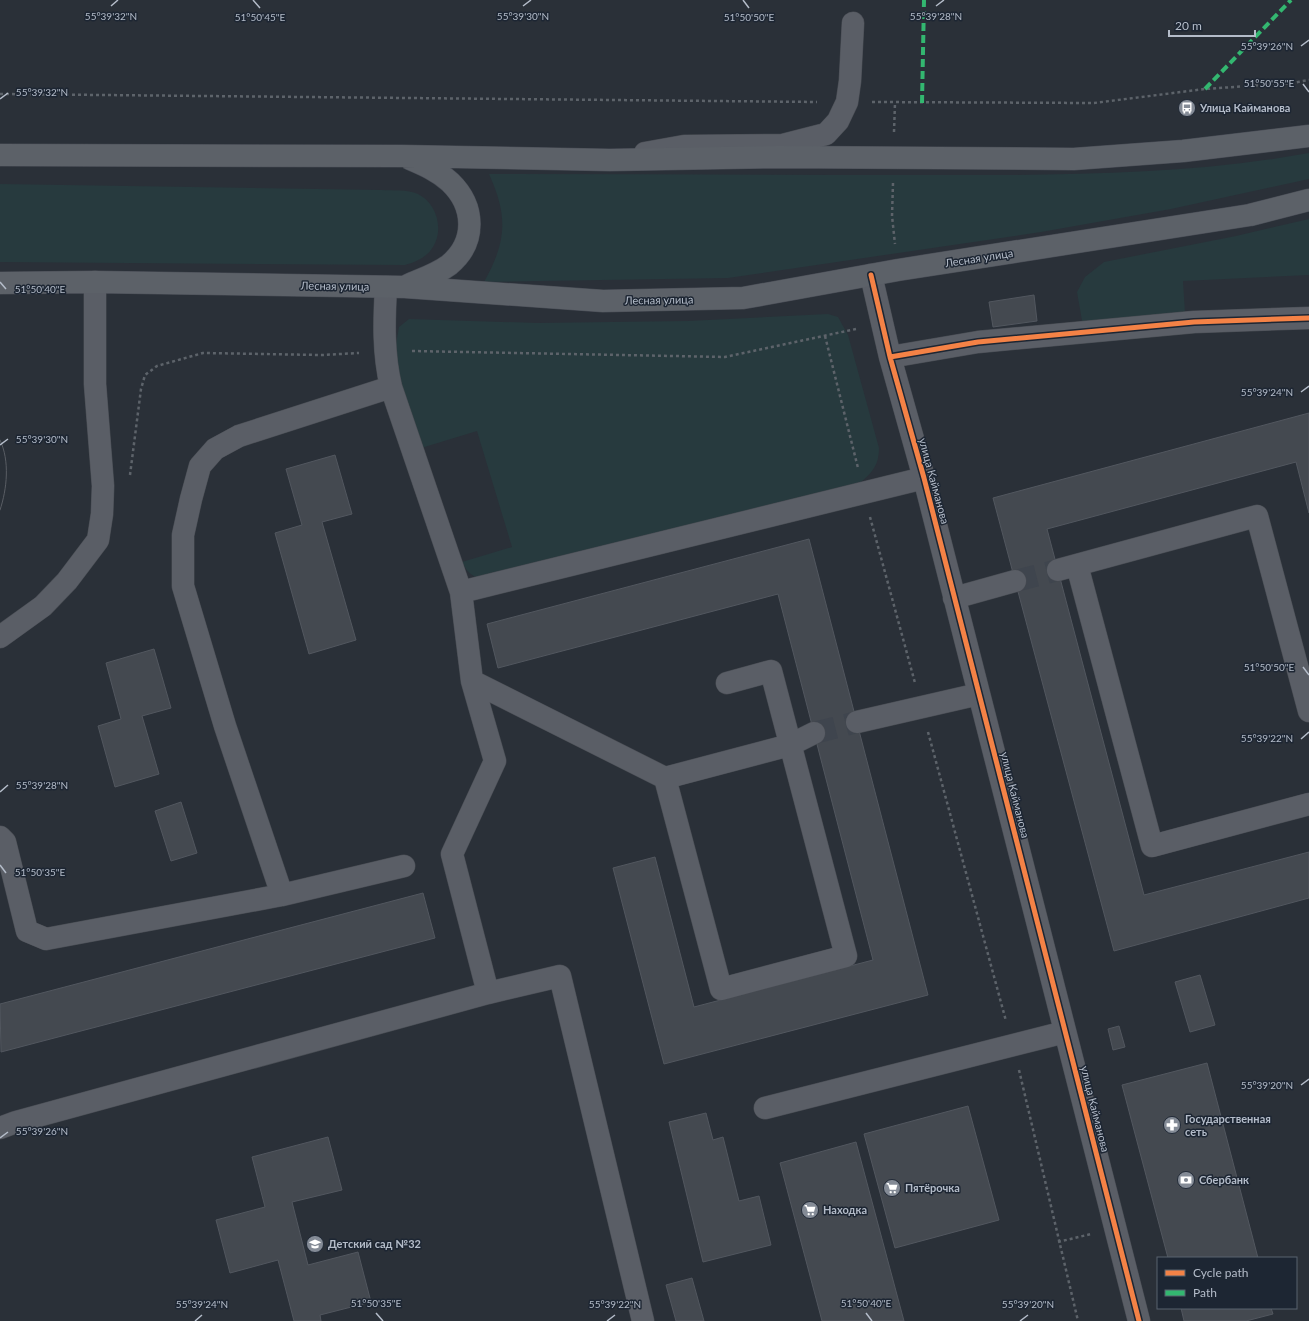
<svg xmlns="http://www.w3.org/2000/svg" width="1309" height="1321" viewBox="0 0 1309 1321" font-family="Lato,sans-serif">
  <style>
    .green { fill: #273a3e }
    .building { fill: #444950; stroke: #52575f }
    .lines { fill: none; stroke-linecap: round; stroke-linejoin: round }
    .minor-tunnel { stroke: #3f454e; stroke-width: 22; stroke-dasharray: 22 11; stroke-linecap: butt }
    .minor-casing { stroke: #484c53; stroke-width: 23 }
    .major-casing { stroke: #484c55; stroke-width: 23 }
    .path { stroke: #5d636a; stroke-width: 2.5; stroke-dasharray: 3 3; stroke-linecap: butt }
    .minor { stroke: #5a5e66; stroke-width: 22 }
    .major { stroke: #5c6168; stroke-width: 22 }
    .tram { stroke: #595d64; stroke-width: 1 }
    .quiet { stroke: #33b770; stroke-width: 4; stroke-dasharray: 8 4; stroke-linecap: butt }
    .cycleway-casing { stroke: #1d2633; stroke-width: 8 }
    .cycleway { stroke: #f48246; stroke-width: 5 }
    .ticks { fill: none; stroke: #b4bcc9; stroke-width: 1.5 }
    .labels { text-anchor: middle; stroke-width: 3; stroke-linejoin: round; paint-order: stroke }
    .poi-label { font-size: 11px; font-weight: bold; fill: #b4bcc9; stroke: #1d2633; text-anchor: start }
    .street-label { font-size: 11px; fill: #b4bcc9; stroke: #1d2633 }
    .ticks-label { font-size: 10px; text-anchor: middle; fill: #b4bcc9; stroke: #1d2633; stroke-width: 3; stroke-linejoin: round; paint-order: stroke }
  </style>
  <rect width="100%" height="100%" fill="#2a3038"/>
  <path class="green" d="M1309,153V179L1171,209L1041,232L728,278L484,282C507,241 508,216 489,174C629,174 769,175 910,175C1043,175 1178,177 1309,153Z
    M0,184L381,190C393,191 407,189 418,194C437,203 444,230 433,247C427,257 416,262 405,265L0,262Z
    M1309,219V275L1183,281L1185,313L1083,326L1077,292L1085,277L1104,262L1236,236Z
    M828,314L838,317L848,335L879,448C879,464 873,472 861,482L478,578C469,574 466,570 462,562L512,547L477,431L418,449L396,364V344L399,327L409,319L537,323L688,321Z"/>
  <path class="building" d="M1034,295L1037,321L993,327L989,302Z
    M1309,413V513L1296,462L1047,529L1144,895L1309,852V898L1114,951L993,498Z
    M335,455L352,514L322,522L356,640L309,654L275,533L302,525L286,469Z
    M809,539L928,995L664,1064L613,868L655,857L694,1007L873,960L778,594L498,668L487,624Z
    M154,649L171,708L142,716L159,774L115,787L98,726L121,719L106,663Z
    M181,802L197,853L171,861L155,811Z
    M423,893L435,938L1,1052L0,1004Z
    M1200,975L1215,1025L1190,1032L1175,982Z
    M1119,1026L1125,1047L1113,1050L1108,1029Z
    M1207,1063L1258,1258H1168L1122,1085Z
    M968,1106L999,1220L895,1248L864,1134Z
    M706,1113L713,1140L723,1137L739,1201L759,1196L771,1245L703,1262L669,1122Z
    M328,1137L342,1190L292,1202L308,1265L358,1252L371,1302L320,1315L321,1321H294L278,1260L230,1273L216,1220L265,1207L252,1157Z
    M856,1142L904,1321H822L780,1163Z
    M692,1278L704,1321H676L666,1285Z
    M1181,1308H1271L1273,1314L1246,1321H1184Z"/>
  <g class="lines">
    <path class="minor-tunnel" d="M1015,581L1058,570
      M814,733L857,722"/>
    <g class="minor-casing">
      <path id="minor" d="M645,153L684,146L783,145L826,134L838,121L847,102L850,81L853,23
        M871,275L890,357L924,478L1139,1321
        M890,357L978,342L1194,322L1309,318
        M1077,565L1152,846L1309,804
        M1058,570L1257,516L1309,711
        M461,592L924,478
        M954,598L1015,581
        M0,637L43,606L67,581L98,540L102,514L103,486L95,384V282
        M472,681L665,778L790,745L814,733
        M857,722L979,694
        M665,778L721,989L846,956L771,671L727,683
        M0,837L5,842L27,931L46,939L282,895L404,866
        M282,895L225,726L183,586V535L191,499L200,466L215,449L239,436L391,387
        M488,993L560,976L643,1321
        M765,1108L1065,1032
        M0,1128L16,1122L488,993L452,854L495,761L472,681L461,592L391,387C383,353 384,321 386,287"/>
    </g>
    <g class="major-casing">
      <path id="major" d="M0,155L402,156L610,160L778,157L1074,159L1183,151L1309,136
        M0,283L95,282L405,287L603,301L743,298L898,270L1250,215L1309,200
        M408,285C422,279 437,274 449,265C477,242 475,206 450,182C438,171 424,165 410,159"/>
    </g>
    <path class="path" d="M0,94L817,102
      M872,102L1094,103L1205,89L1292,83L1309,80
      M894,132L895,103
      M893,183L892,216L895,244
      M825,336L858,468
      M412,351L725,357L856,329
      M130,475L141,389L145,375L157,366L203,353L322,355L359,353
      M870,517L915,683
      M928,732L1006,1021
      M1019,1070L1078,1321
      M1058,1242L1091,1234"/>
    <use href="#minor" class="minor"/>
    <use href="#major" class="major"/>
    <path class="tram" d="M0,440C10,461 7,489 0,510"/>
    <path class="quiet" d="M1205,89L1291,0
      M922,103L924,0"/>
    <g class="cycleway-casing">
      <path id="cycleway" d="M871,275L890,357L924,478L1139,1321
        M890,357L978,342L1194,322L1309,318"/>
    </g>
    <use href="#cycleway" class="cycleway"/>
  </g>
  <path class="ticks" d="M253,0L260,8M743,0L749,8M111,6L118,0M523,6L531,0M936,6L944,0M1301,46L1309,40M1303,84L1309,92M0,99L8,93M0,282L6,289M1301,392L1309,386M0,445L8,439M1303,667L1309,675M1301,739L1309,732M0,792L8,785M0,865L6,873M1301,1085L1309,1079M0,1138L8,1132M376,1313L383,1321M866,1313L872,1321M195,1321L202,1315M607,1321L615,1315M1020,1321L1028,1315"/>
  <defs>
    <g id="bus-disc" transform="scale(0.9)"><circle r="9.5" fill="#848b96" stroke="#1d2633"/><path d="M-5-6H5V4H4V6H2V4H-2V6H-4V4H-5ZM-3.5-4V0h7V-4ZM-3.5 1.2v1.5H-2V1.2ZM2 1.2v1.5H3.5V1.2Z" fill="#fff"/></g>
    <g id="pharmacy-disc" transform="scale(0.9)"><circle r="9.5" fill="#848b96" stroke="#1d2633"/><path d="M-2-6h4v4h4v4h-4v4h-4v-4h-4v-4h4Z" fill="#fff"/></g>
    <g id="bank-disc" transform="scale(0.9)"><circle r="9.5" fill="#848b96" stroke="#1d2633"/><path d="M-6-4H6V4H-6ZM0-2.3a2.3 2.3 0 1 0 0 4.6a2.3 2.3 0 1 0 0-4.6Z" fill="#fff"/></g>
    <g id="supermarket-disc" transform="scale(0.9)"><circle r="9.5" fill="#848b96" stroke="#1d2633"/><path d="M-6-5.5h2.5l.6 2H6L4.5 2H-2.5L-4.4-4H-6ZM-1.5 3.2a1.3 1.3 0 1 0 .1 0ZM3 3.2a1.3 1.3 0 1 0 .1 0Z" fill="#fff"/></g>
    <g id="school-disc" transform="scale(0.9)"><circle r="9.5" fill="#848b96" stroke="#1d2633"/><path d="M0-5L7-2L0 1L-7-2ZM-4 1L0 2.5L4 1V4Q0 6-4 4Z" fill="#fff"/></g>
  </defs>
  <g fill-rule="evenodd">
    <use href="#bus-disc" x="1187" y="108"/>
    <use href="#pharmacy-disc" x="1172" y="1125"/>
    <use href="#bank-disc" x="1186" y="1180"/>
    <use href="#supermarket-disc" x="892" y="1188"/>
    <use href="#supermarket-disc" x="810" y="1210"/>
    <use href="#school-disc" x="315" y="1244"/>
  </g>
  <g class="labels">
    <g class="poi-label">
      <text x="1200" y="112">Улица Кайманова</text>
      <text x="1185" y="1123">Государственная<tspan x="1185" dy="13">сеть</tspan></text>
      <text x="1199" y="1184">Сбербанк</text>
      <text x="905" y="1192">Пятёрочка</text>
      <text x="823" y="1214">Находка</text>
      <text x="328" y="1248">Детский сад №32</text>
    </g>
    <g class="street-label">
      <text transform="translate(979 258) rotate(-9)" y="4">Лесная улица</text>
      <text transform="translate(335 286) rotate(1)" y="4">Лесная улица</text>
      <text transform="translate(659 300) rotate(-1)" y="4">Лесная улица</text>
      <text transform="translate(934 481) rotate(75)" y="4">улица Кайманова</text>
      <text transform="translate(1015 795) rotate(76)" y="4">улица Кайманова</text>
      <text transform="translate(1095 1109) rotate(76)" y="4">улица Кайманова</text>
    </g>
  </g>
  <g class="ticks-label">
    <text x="111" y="20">55°39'32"N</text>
    <text x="523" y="20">55°39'30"N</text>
    <text x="936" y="20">55°39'28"N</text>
    <text x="260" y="21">51°50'45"E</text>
    <text x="749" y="21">51°50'50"E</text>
    <text x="1267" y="50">55°39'26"N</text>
    <text x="1269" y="87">51°50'55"E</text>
    <text x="42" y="96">55°39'32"N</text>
    <text x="40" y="293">51°50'40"E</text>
    <text x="1267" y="396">55°39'24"N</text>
    <text x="42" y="443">55°39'30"N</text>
    <text x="1269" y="671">51°50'50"E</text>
    <text x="1267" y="742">55°39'22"N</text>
    <text x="42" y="789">55°39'28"N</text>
    <text x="40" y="876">51°50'35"E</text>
    <text x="1267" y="1089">55°39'20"N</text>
    <text x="42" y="1135">55°39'26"N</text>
    <text x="376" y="1307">51°50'35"E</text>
    <text x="866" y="1307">51°50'40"E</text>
    <text x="202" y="1308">55°39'24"N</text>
    <text x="615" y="1308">55°39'22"N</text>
    <text x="1028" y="1308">55°39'20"N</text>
  </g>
  <rect x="1157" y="1257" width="140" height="52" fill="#1d2633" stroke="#59626f"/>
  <rect x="1165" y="1270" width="20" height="6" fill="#f48246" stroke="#59626f"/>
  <text x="1193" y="1277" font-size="12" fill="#b4bcc9">Cycle path</text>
  <rect x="1165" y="1290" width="20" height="6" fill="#33b770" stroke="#59626f"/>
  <text x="1193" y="1297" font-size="12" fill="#b4bcc9">Path</text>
  <path d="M1169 30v6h86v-6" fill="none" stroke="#b4bcc9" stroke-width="2"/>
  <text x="1175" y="30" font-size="12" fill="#b4bcc9" stroke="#1d2633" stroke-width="3" paint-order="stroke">20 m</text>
</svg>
